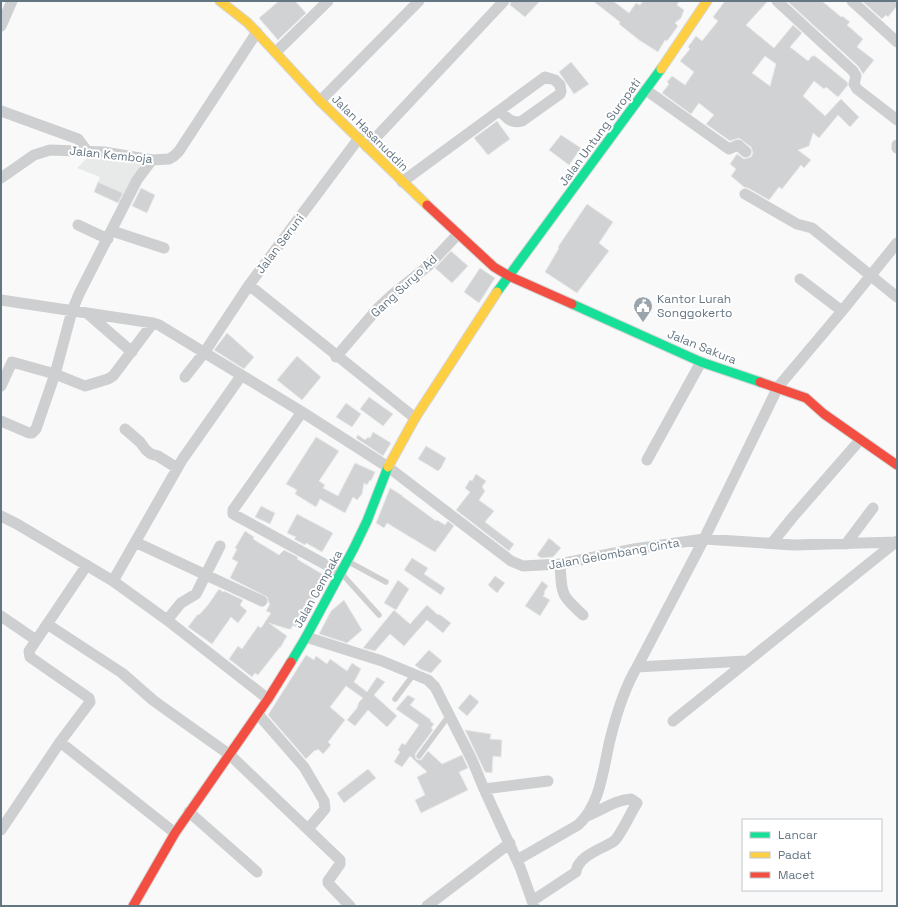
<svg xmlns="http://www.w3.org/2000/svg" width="898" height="907" viewBox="0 0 898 907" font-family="'Space Grotesk',sans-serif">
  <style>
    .built { fill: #e8e9e9 }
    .building { fill: #d0d2d3; stroke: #e8e8e8; fill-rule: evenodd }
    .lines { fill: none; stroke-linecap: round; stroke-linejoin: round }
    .fast-casing { stroke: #d5d6d7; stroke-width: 11 }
    .slow-casing { stroke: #d5d6d7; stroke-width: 11 }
    .jam-casing { stroke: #d5d6d7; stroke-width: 11 }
    .lane { stroke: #cecfd0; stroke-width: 5.5 }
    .street { stroke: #cecfd0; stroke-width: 11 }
    .fast { stroke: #16e098; stroke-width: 9 }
    .slow { stroke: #ffcf43; stroke-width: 9 }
    .jam { stroke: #f24e42; stroke-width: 9 }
    .labels { text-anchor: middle; stroke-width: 4; stroke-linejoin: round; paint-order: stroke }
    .street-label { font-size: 12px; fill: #657683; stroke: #fff }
    .poi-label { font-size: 12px; fill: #657683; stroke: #fff; text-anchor: start }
  </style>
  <rect width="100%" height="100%" fill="#f9f9f9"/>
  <path class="built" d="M87,158H107L145,164L123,205L94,192L100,177L77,168Z"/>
  <path class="building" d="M279,1H295L306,13L278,40L259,18Z
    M511,1H540L525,17L510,5Z
    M593,1H613L629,13L636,3L640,5L643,1H679L677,5L684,10L681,18L675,23L678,26L667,41L665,40L658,52L639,40L619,24L620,22Z
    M725,1H768L746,25L774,48L793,25L802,33L790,47L808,61L812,56H815L847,82L848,85L838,97L826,87L824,89L814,81L803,96L825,116L841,99L859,117L850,127L838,115L819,138L813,133L809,146L798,150L811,160L804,168L801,165L782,189L779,187L769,200L748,188L744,187L731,176L736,169L730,164L737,154L744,159L751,157L753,153L751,147L739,138L730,141L706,124L714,115L699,103L691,114L662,93L669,84L667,82L672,76L685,85L694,72L680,61L690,49L688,47L696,36L702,41L718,21L713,17ZM765,56L776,64L770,86L752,73Z
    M787,1H822L841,17L842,16L850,22L847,25L863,39L857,47L874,60L863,74L858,66Z
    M862,1H894L897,3V6L888,17L886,15L882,19Z
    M571,62L589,84L574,94L559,72Z
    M497,121L510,139L488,155L474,138Z
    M561,135L581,148L569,165L549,150Z
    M98,182L123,193L118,203L94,192Z
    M141,188L155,195L147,213L132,206Z
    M587,204L613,222L599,243L609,251L577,293L545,272L559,248L558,247Z
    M451,251L468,266L452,283L435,268Z
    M480,268L495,278L479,303L464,292Z
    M227,333L254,357L244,369L214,350Z
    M297,356L321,377L302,400L277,380Z
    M369,397L393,414L383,426L360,409Z
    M346,403L361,414L352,427L336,417Z
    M373,432L391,443L383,456L356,438L358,435L365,440L368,437L370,438Z
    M316,437L339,451L319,481L325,485L323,488L338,496L355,463L375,472L371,481L370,480L367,485L364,483L362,494L357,500L353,497L345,513L320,499L316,507L295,494L297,490L286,484Z
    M426,446L446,458L441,468L438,471L418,459Z
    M476,474L486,481L482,487L485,491L479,500L494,511L485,522L514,544L509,551L456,510L470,492L465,488L470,480L472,481Z
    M390,488L403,496H402L436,521L437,520L445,525L448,521L454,526L435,552L387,523L384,528L376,523Z
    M261,506L275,513L270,524L255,517Z
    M297,514L333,533L322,552L306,543L305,545L294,539L296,537L287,533Z
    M245,531L254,537L253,539L279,555L284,550L298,557L297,559L327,577L304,617L306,618L299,629L293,625L291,629H288L269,623L287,636L280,648V647L258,675L255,673L252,677L229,659L238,646L242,649L258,626L261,628L271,613L266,611L270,604L269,603L267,597L230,578L238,562L232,559L237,549L235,548Z
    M549,538L561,548L553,557L541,558L537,555Z
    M412,558L428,568L424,574L445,588L441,595L404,570Z
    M495,576L505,583L497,593L488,585Z
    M398,580L409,589L396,610L384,603Z
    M542,581L548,586L544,592L545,593L543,596L550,600L540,616L525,606Z
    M219,589L223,592L224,591L243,600L240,605L247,611L238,623L231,617L212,644L188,627L198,614L199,615L208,605Z
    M344,600L362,630L347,643L319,634L331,611Z
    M427,605L438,615L439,614L451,623L443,633L427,620L404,646L390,634L375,651L363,648L394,610L410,624Z
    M429,650L442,661L431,673L420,669L415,665Z
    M306,655L314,660L316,656L327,664L330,659L347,671L352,663L361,669L354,682L367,692L377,677L385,682L374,695L397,716L387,727L368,710L355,726L347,720L357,708L359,702L363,698L346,686L330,707L345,720L328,742L331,745L323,754L318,749L316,751L315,750L306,759L268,715Z
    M470,694L479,702L467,716L458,708Z
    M408,695L415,699L410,705L431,720L430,721L434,724L431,728L433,730L415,754L416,759L421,760L428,751L442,764L462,755L468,768L459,772L468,790L421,813L415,800L425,795L417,777L427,772L410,756L402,767L394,762L400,752L398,750L402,743L405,745L419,725L396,709Z
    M465,730L491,734L490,739L502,740L501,757L493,756L492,773L485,772Z
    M368,769L376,778L344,803L337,793Z"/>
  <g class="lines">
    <g class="fast-casing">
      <path id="fast" d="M497,292L661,69
        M572,304L701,362L760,382
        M291,662L306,637L354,548L367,521L388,467"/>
    </g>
    <g class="slow-casing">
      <path id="slow" d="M220,1L248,23L320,101L427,205
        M661,69L707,1
        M388,467L415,418L497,292"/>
    </g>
    <g class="jam-casing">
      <path id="jam" d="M427,205L494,267L509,276L572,304
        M760,382L806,398L824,414L897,465
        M133,906L175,833L268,699L291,662"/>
    </g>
    <path class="lane" d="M349,562L386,582
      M342,574L379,615
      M395,699L414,674
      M419,756L450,714"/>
    <path class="street" d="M777,1L853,71L856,76L854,84L857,89L897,120
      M852,1L897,42
      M1,26L12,1
      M276,52L328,1
      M646,90L729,149L738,145L746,152
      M320,101L419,1
      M1,111L78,139L87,151
      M897,145V148
      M367,147L504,1
      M1,178L34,155L50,150L104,152L152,160L169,159L174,156L179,151L257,32
      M402,182L545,77L555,80L560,85L561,91L560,94L522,121C511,124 507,118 500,111
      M745,194L797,224L812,228L897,297
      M78,225L108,239
      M112,231L164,248
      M800,279L842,311
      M249,285L415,418
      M1,300L153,323L159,325L302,412L388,467L511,561L523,566L560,564L634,549L704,539L794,545L897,542
      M87,313L132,352
      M336,357L378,308L393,294L428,266L458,234
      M185,377L204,353L249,285L359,138
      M1,386L12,362L55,374L85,386L108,379L113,376L153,323
      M302,412L233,510V514L341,573
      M1,421L29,433H32L36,429L55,374L72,311L79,294L137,180L152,160
      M125,429L140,442L146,450L151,454L158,456L177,468
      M647,460L701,362
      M1,516L17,524L113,581L167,620L268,699
      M135,542L262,601
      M772,543L792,518L860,440
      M846,544L873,508
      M560,564C562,595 560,594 583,615
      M113,581L182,460L241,376
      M1,616L36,640
      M167,620L181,603L196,594L220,546
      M47,624L122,673L154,701L230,755L340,860V864L328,881V883L350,906
      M306,637L382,661L428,680L435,687L472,760L484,789L520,867L534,906
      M637,667L746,661
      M258,714L304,767L324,801L325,809L308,829
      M673,721L897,541
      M60,742L175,833
      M484,789L548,781
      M189,812L257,872
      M1,830L60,742L90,702L89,698L30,657L29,651L87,565
      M517,860L578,825C602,803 603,766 611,736C617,712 624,689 637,667L704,539L778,387L842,311L897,243
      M532,901L576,872C578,855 603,849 614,841C620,837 632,810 637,803L631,799C614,800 601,811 585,817
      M427,906L510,843"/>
    <use href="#fast" class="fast"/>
    <use href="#slow" class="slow"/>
    <use href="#jam" class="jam"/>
  </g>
  <defs>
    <g id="civic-pin" transform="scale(1)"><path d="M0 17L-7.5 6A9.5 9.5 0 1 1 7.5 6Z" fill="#99a4ac" stroke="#fff"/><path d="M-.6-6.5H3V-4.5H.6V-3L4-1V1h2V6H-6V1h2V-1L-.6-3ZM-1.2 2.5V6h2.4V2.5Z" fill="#fff"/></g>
  </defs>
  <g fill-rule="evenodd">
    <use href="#civic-pin" x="643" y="306"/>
  </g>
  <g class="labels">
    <g class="street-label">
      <text transform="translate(600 132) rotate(-54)" y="4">Jalan Untung Suropati</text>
      <text transform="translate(370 133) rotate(45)" y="4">Jalan Hasanuddin</text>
      <text transform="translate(111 155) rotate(6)" y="4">Jalan Kemboja</text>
      <text transform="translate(280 244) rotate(-53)" y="4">Jalan Seruni</text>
      <text transform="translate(404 286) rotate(-43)" y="4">Gang Suryo Ad</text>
      <text transform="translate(702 347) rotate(22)" y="4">Jalan Sakura</text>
      <text transform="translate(614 554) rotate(-10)" y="4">Jalan Gelombang Cinta</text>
      <text transform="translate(318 589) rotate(-61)" y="4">Jalan Cempaka</text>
    </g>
    <g class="poi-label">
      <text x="657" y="303">Kantor Lurah<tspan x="657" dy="14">Songgokerto</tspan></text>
    </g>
  </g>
  <rect width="898" height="907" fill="none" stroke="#657683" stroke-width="4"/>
  <rect x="742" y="819" width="140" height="72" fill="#ffffff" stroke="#c1c8cd"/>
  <rect x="750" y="832" width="20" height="6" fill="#16e098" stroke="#c1c8cd"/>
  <text x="778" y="839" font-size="12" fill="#657683">Lancar</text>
  <rect x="750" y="852" width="20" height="6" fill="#ffcf43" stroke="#c1c8cd"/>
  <text x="778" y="859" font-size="12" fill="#657683">Padat</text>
  <rect x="750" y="872" width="20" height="6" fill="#f24e42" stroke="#c1c8cd"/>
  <text x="778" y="879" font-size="12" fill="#657683">Macet</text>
</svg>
